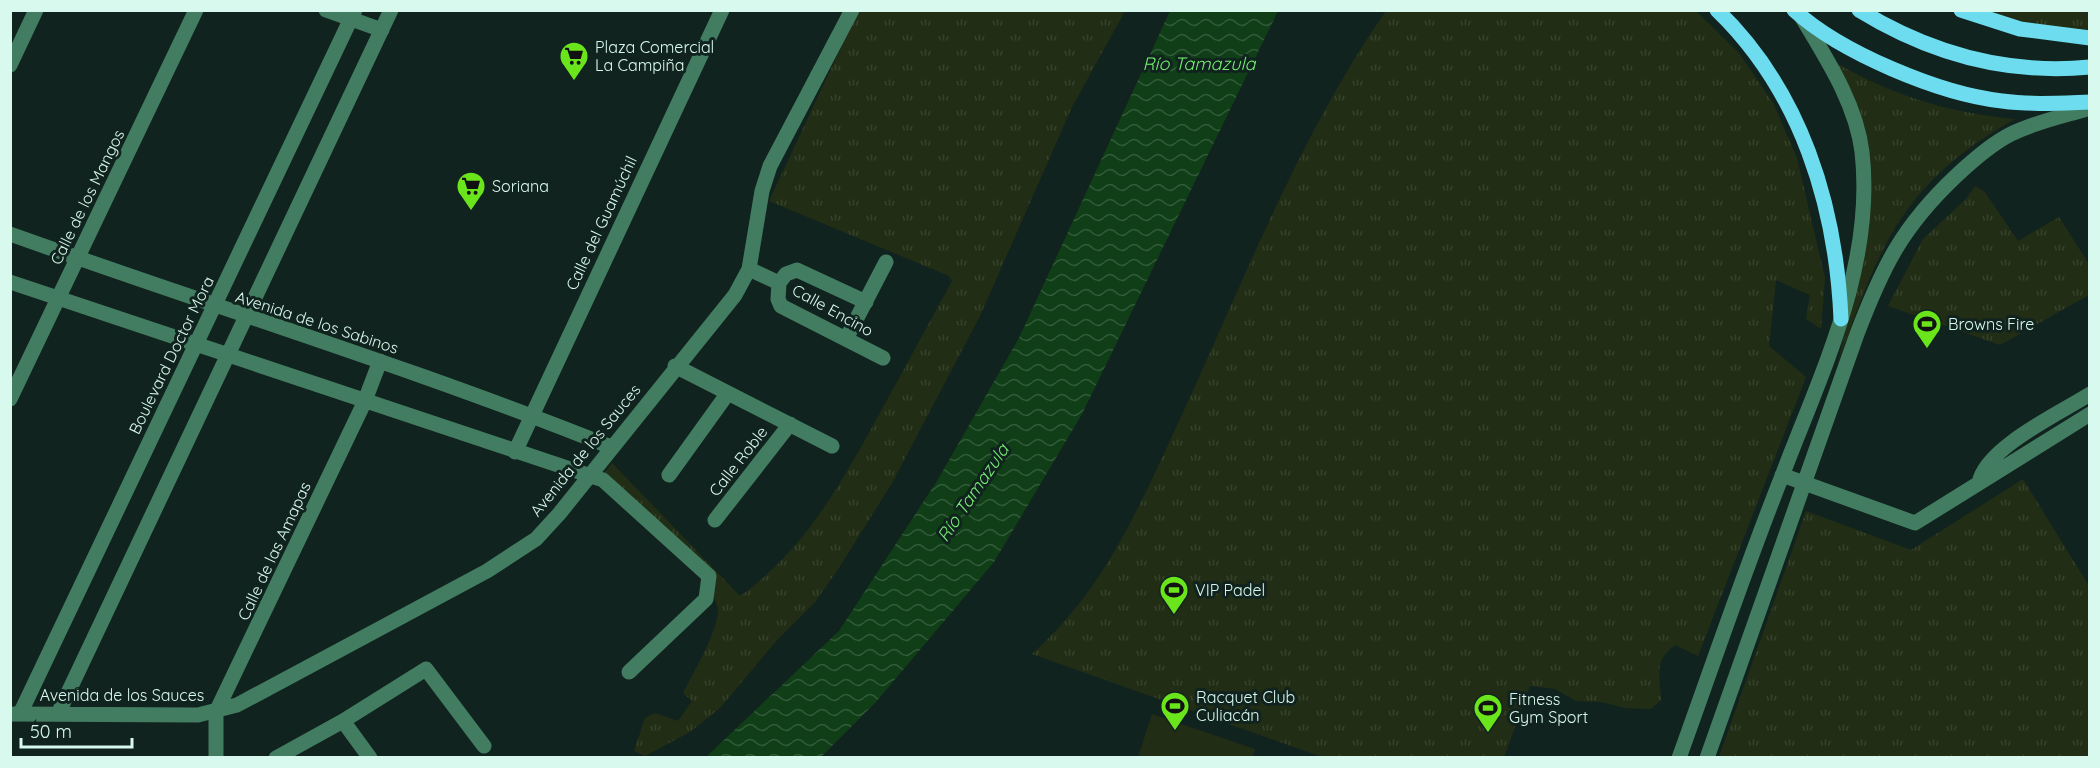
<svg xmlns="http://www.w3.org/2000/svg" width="2100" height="768" viewBox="0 0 2100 768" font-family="Quicksand,sans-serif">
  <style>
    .grass { fill: url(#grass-tufts) }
    .garden { fill: #222d15 }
    .water { fill: url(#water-waves) }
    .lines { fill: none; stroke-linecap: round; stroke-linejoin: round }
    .minor { stroke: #427d62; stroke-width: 15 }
    .major { stroke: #6cdcee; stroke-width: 15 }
    .labels { text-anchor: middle; stroke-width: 6; stroke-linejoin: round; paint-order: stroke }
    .poi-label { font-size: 16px; fill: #d8faee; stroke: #11231e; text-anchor: start }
    .street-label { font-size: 16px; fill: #d8faee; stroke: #11231e }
    .water-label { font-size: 18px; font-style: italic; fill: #76ee73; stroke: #11231e }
  </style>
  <defs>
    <pattern id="grass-tufts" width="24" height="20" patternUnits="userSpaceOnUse" patternTransform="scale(1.5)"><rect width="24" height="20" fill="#222d15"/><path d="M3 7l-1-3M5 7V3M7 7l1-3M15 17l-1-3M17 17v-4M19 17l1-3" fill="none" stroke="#37422c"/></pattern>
    <pattern id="water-waves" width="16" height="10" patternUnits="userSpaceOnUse" patternTransform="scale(1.5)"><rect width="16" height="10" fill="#103e17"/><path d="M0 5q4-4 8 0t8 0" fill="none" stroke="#325b39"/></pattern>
  </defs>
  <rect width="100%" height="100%" fill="#11231e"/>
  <path class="grass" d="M858,11H1125L1072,107L980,316L892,483L837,571L815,602L778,639L720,708L690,732L645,756L634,751L645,718L655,713L678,721L692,701L683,693C692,676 720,627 718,609C716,581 627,499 603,475L612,463L740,596C806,549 844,479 882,409C906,366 929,323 952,281L949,276L769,201Z
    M1386,11H1696L1739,53L1773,103L1797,158L1825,278L1821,329L1806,319L1810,295L1776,280L1769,346L1806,377L1698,656L1675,645C1653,661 1660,675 1661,700L1651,709L1626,708L1601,702L1576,701L1555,689L1530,686L1504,757H1322L1032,654C1108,587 1144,496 1186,406C1247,273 1302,131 1386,11Z
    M1976,11H2089V31L2041,27Z
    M1824,55C1882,93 1947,113 2015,119C1900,184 1879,247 1837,366L1860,270L1866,162Z
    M1975,186L1984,191L2018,241L2059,217L2089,264V295L2000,345L1888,306L1923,239L1966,199Z
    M2023,479L2089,586V757H1719L1806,511L1911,550Z"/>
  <path class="garden" d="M1152,714L1255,749L1253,757H1138Z"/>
  <path class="water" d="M1170,11H1278L1082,414L994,562L875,703L821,757H706L839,631L937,481L1019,338Z"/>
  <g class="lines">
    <path class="minor" d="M326,10L382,30
      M10,65L36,10
      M10,234C211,306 414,368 611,447
      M749,269L779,283L778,299L781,306L883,358
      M10,282L603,480L709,576L706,599L629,672
      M779,283L786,274L797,270L866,302
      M846,339L886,262
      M675,366L832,446
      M10,399L196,10
      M515,452L722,10
      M669,475L728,393
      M1782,475L1915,523L2090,414
      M1979,483C1985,448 2060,413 2090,394
      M715,520L790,424
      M10,714L198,715L237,705L487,571L536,539L559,514L735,295L749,269L762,191L770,166L852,10
      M20,714L355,10
      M58,714L391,10
      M343,721L370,758
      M216,758V712L364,403L380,361
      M276,758L343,721L426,669L484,746
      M1679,758C1713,664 1745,569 1782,476C1821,373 1875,266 1862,152C1856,103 1826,58 1801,16
      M1707,758L1857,334C1883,266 1902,227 1956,176C1972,161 1991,144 2011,134C2035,122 2064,116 2090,108"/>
    <path class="major" d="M1717,10C1801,91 1836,205 1841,319
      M1794,10C1841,53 1940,94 2002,101C2031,105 2061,103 2090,102
      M1859,10C1929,53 2007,75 2090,67
      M1961,10L2020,29L2090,38"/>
  </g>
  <defs>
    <g id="supermarket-pin" transform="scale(1.5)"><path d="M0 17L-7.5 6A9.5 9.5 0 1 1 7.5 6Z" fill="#6ae41b" stroke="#11231e"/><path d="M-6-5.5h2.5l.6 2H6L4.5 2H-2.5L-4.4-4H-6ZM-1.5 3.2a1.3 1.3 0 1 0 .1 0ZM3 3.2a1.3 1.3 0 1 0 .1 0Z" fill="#111"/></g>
    <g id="stadium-pin" transform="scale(1.5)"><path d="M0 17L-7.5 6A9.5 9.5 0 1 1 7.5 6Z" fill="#6ae41b" stroke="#11231e"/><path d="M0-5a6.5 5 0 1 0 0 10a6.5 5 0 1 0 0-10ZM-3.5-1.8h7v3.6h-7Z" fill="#111"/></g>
  </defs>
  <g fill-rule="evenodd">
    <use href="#supermarket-pin" x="574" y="56"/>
    <use href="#supermarket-pin" x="471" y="186"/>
    <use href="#stadium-pin" x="1927" y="324"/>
    <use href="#stadium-pin" x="1174" y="590"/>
    <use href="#stadium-pin" x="1175" y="706"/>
    <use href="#stadium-pin" x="1488" y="708"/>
  </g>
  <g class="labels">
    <g class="poi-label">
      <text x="595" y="53">Plaza Comercial<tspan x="595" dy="18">La Campiña</tspan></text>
      <text x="492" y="192">Soriana</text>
      <text x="1948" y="330">Browns Fire</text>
      <text x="1195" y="596">VIP Padel</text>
      <text x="1196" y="703">Racquet Club<tspan x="1196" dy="18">Culiacán</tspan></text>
      <text x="1509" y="705">Fitness<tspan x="1509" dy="18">Gym Sport</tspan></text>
    </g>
    <g class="street-label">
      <text transform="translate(87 197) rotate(-64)" y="6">Calle de los Mangos</text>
      <text transform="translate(601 223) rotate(-65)" y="6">Calle del Guamúchil</text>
      <text transform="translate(833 310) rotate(29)" y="6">Calle Encino</text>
      <text transform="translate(317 322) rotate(18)" y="6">Avenida de los Sabinos</text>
      <text transform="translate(171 355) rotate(-64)" y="6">Boulevard Doctor Mora</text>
      <text transform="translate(585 450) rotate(-51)" y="6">Avenida de los Sauces</text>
      <text transform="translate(738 461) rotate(-52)" y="6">Calle Roble</text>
      <text transform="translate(274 551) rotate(-65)" y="6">Calle de las Amapas</text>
      <text x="122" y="701">Avenida de los Sauces</text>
    </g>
    <g class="water-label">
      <text x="1199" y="70">Río Tamazula</text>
      <text transform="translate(973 493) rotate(-56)" y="6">Río Tamazula</text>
    </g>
  </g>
  <rect width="2100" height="768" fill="none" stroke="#d8faee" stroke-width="24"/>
  <path d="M21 738v9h111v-9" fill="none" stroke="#d8faee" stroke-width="3"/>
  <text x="30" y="738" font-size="18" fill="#d8faee" stroke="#11231e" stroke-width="4.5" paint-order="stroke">50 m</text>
</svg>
